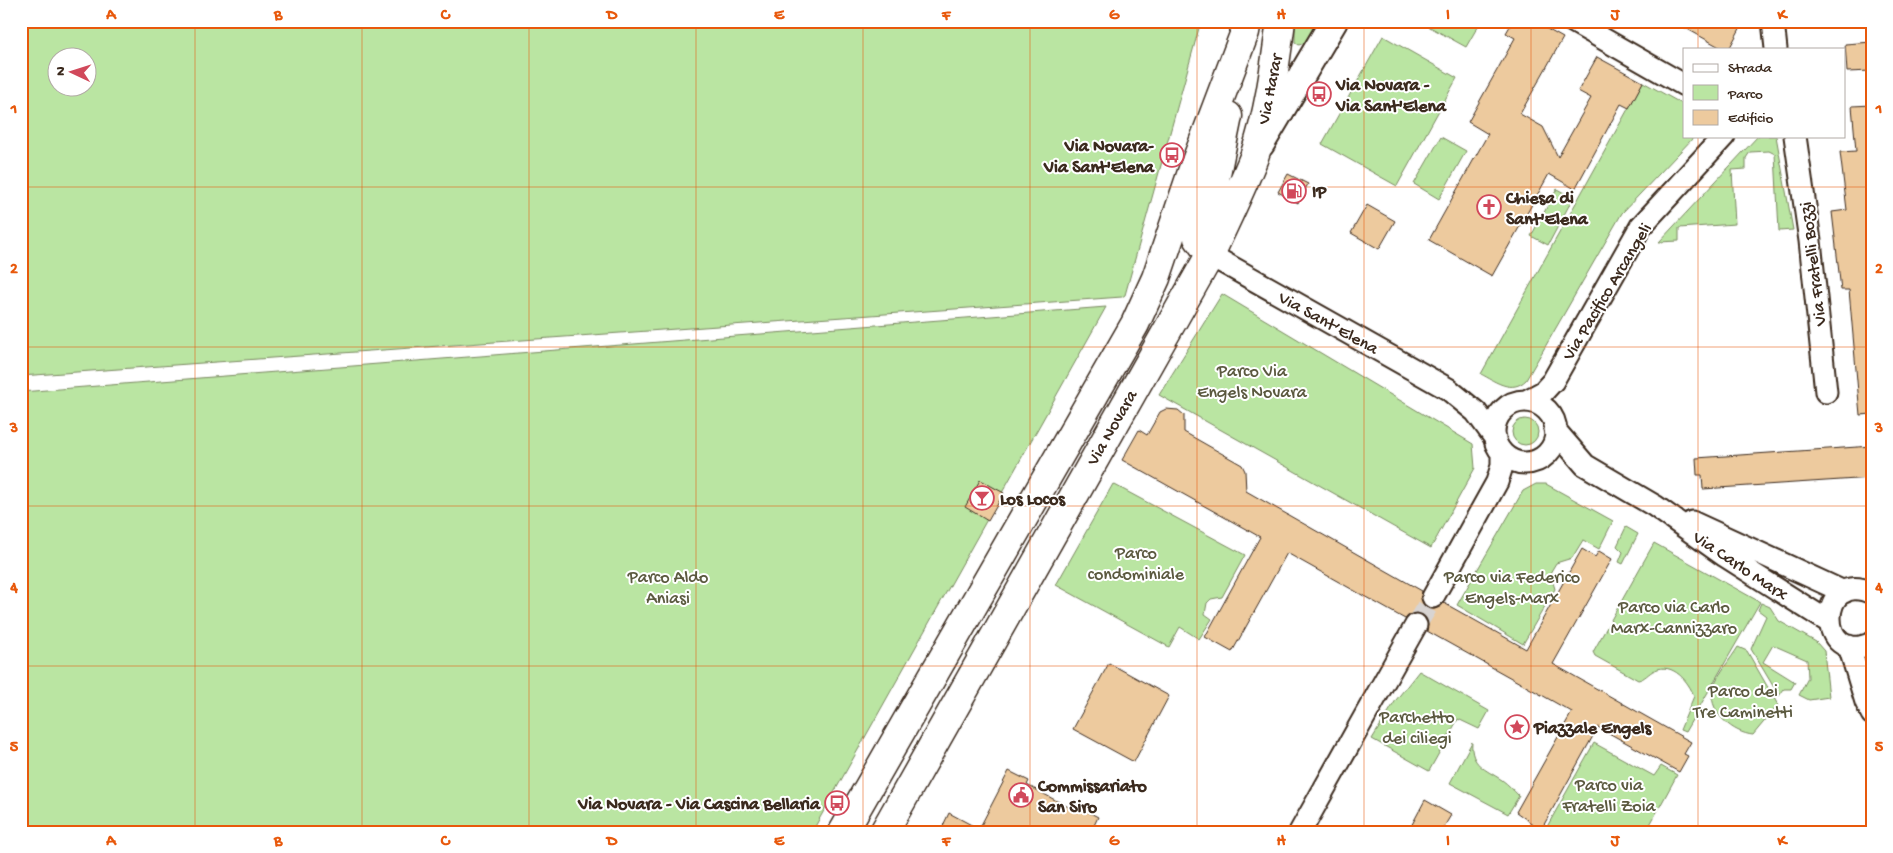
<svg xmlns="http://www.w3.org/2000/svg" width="1893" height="853" viewBox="0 0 1893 853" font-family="'Gochi Hand',sans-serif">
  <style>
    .green { fill: #bae5a2; stroke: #7a8860; fill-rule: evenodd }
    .building { fill: #edca9e; stroke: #3b2a1e }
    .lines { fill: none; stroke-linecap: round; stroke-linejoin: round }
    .minor-tunnel { stroke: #d8d4d2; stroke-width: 21; stroke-dasharray: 21 11; stroke-linecap: butt }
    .minor-casing { stroke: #3b2a1e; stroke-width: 25 }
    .tertiary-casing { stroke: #3b2a1e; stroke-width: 30 }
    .primary-casing { stroke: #3b2a1e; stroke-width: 31 }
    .minor { stroke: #fff; stroke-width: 21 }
    .tertiary { stroke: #fff; stroke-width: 26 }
    .primary { stroke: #fff; stroke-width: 28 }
    .grid { fill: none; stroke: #e8590c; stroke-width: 1; stroke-opacity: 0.55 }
    .labels { text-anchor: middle; stroke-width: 4; stroke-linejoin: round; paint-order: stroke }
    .poi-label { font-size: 18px; font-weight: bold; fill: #3b2a1e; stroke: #fff; text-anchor: start }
    .street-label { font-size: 18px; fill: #3b2a1e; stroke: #fff }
    .park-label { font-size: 18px; fill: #5b593f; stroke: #fff }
    .neatline { fill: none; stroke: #e8590c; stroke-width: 2 }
    .grid-label { font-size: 16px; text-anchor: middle; font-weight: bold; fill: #e8590c }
  </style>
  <rect width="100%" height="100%" fill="#fff"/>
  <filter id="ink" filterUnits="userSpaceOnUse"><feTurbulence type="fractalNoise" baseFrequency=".02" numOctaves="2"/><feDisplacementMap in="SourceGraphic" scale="10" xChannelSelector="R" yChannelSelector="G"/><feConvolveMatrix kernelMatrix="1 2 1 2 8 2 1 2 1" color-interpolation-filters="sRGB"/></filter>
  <g filter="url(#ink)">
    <path class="green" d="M21,21H1201L1125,295L1122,297L21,376ZM58,58H88V88H58Z
      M1295,21H1319L1304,43L1299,45L1295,42Z
      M1419,21H1481L1466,47Z
      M1383,36L1457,78L1397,186L1322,144Z
      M1643,82L1684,105V136H1695L1622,213L1526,380C1512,394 1496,382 1481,374Z
      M1758,136H1776L1793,230L1779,231L1775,154L1769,151L1750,152L1746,158V169L1732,170L1735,224L1679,228V241L1659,242Z
      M1441,137L1466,151L1439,199L1414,184Z
      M1557,189L1573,198L1548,245L1531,236Z
      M1222,294L1473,444L1475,468L1431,548L1159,395Z
      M1106,307L812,832H21V392Z
      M1512 432a13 13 0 1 1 26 0a13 13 0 1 1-26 0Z
      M1113,484L1245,555L1222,597L1211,599L1207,603L1205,614L1212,619L1199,639L1180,627L1169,647L1056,585Z
      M1536,484H1546L1613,521L1599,549L1583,540L1572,558L1556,563L1550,573L1555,589L1523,644L1457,605L1523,491Z
      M1626,527L1638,534L1623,564L1619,562L1623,552L1617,546Z
      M1654,543L1760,602L1685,732L1680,730L1694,696C1689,682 1673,662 1655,670C1648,673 1645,679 1638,680L1595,656L1593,652Z
      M1761,603L1770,607L1779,621L1816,642L1824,651L1829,697L1809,700L1799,695L1808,678L1807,660L1773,645L1763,662L1795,682L1791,689H1784L1779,696L1751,649L1766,616L1758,610Z
      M1738,647L1747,651L1778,705L1753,735C1733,733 1710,714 1712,691C1713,681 1732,657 1738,647Z
      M1419,671L1489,711L1479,729L1458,719L1429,771L1372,739L1396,700Z
      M1472,742C1470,765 1485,769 1502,780C1508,784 1514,791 1519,796L1508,814L1450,783Z
      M1594,743L1654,776L1661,766L1677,775L1646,832H1544Z"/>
    <path class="building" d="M1513,21H1533L1563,38L1520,114L1543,127L1558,157L1591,98L1578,91L1597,57L1643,82L1629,108L1621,104L1575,189L1549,174L1492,276L1429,240L1488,134L1468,122L1515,38L1506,33Z
      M1673,21H1744L1729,49H1723Z
      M1872,42V71L1847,72L1845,44Z
      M1872,105V199H1867L1872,239V414L1860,415L1849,290H1841L1832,212L1847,210L1840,152L1856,151L1852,106Z
      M1288,174L1308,184L1298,203L1278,192Z
      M1367,205L1395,221L1379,249L1351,233Z
      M1166,409L1178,410L1184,415V432L1242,465L1245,471L1246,491L1422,591L1421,598L1427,608L1434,609L1444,603L1526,649L1582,549L1595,557L1599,551L1612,559L1553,664L1691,742L1684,754L1688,756L1679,772L1598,727L1541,830L1516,812L1572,712L1427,631L1428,624L1422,614L1415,613L1405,619L1287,553L1232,652L1205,637L1260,537L1122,460L1139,430L1147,435L1160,412Z
      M1872,446V478L1703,489L1702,475H1697L1696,458Z
      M980,480L1004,493L988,521L965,507Z
      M1109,663L1169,696L1134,762L1073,729Z
      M1009,771L1029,781L1027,785L1072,809L1075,805L1098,817L1091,832H940L949,813L979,829Z
      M1425,800L1451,815L1441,832H1408Z"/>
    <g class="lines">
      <path class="minor-tunnel" d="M1416,625L1433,597"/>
      <g class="minor-casing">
        <path id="minor" d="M1572,21L1684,85
          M1773,21L1776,49
          M1795,136L1810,241L1826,392
          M1210,255L1448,389L1476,412L1495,438
          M1526,401L1543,392L1553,381L1641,226L1724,136
          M1494 432a31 31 0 1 1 62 0a31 31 0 1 1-62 0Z
          M1555,430L1585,465L1655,506L1725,556L1829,622
          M1692,522L1844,592
          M1872,593C1816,567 1816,669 1872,643
          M1433,597L1497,482L1502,466V453
          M1849,646L1866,702L1872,714
          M1300,832L1416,625"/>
      </g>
      <g class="tertiary-casing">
        <path id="tertiary" d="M1261,144L1334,21"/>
      </g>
      <g class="primary-casing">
        <path id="primary" d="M1210,255L1198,238L1215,179L1228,116
          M843,832L1135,324L1156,278L1192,172L1245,32L1247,21
          M884,832L1210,255C1225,222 1241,190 1254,157C1269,114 1275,66 1281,21"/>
      </g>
      <use href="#minor" class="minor"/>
      <use href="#tertiary" class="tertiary"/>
      <use href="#primary" class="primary"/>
    </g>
  </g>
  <path class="grid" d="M195,21V832M362,21V832M529,21V832M696,21V832M863,21V832M1030,21V832M1197,21V832M1364,21V832M1531,21V832M1698,21V49M1698,136V832M21,187H1872M21,347H1872M21,506H1872M21,666H1872"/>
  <defs>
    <g id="bus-ring" transform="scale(1.25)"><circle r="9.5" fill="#fff" stroke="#d1495b" stroke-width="1.5"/><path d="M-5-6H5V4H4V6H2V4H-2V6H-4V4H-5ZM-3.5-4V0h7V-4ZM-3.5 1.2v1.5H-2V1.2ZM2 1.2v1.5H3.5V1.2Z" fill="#d1495b"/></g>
    <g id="fuel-ring" transform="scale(1.25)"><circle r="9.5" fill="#fff" stroke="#d1495b" stroke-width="1.5"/><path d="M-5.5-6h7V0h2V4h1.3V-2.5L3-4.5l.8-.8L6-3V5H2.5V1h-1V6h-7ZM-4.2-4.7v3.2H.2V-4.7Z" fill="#d1495b"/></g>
    <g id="church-ring" transform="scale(1.25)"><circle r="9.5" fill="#fff" stroke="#d1495b" stroke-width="1.5"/><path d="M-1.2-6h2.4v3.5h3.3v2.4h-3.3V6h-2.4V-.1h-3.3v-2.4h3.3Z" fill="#d1495b"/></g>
    <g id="bar-ring" transform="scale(1.25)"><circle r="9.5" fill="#fff" stroke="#d1495b" stroke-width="1.5"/><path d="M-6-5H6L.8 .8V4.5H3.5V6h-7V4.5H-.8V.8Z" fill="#d1495b"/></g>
    <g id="sight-ring" transform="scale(1.25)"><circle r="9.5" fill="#fff" stroke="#d1495b" stroke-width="1.5"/><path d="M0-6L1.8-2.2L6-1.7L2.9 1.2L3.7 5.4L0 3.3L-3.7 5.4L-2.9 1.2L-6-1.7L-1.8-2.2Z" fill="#d1495b"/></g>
    <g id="civic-ring" transform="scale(1.25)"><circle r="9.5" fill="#fff" stroke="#d1495b" stroke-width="1.5"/><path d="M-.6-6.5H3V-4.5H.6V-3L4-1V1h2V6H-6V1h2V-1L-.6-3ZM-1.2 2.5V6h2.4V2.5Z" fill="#d1495b"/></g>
  </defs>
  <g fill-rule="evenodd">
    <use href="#bus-ring" x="1319" y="94"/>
    <use href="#bus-ring" x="1172" y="155"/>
    <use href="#fuel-ring" x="1294" y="191"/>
    <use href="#church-ring" x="1489" y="207"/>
    <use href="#bar-ring" x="982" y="498"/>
    <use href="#sight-ring" x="1517" y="727"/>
    <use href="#civic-ring" x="1021" y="795"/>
    <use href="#bus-ring" x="837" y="803"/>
  </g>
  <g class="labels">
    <g class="poi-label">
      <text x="1336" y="90">Via Novara -<tspan x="1336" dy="21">Via Sant'Elena</tspan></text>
      <text x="1154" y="151" text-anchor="end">Via Novara-<tspan x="1154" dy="21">Via Sant'Elena</tspan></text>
      <text x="1312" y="197">IP</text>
      <text x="1506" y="203">Chiesa di<tspan x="1506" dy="21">Sant'Elena</tspan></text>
      <text x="1000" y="504">Los Locos</text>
      <text x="1534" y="733">Piazzale Engels</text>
      <text x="1038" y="791">Commissariato<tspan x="1038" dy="21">San Siro</tspan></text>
      <text x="820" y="809" text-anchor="end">Via Novara - Via Cascina Bellaria</text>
    </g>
    <g class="street-label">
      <text transform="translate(1269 89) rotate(-79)" y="6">Via Harar</text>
      <text transform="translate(1812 264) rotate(-97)" y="6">Via Fratelli Bozzi</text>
      <text transform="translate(1606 291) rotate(-59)" y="6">Via Pacifico Arcangeli</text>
      <text transform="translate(1329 322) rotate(29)" y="6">Via Sant’Elena</text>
      <text transform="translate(1111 427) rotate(-60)" y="6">Via Novara</text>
      <text transform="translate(1741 565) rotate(34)" y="6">Via Carlo Marx</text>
    </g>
    <g class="park-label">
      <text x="1252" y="376">Parco Via<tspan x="1252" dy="21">Engels Novara</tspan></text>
      <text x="1136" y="558">Parco<tspan x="1136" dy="21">condominiale</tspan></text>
      <text x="668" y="582">Parco Aldo<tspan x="668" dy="21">Aniasi</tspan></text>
      <text x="1512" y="582">Parco via Federico<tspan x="1512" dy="21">Engels-Marx</tspan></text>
      <text x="1674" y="612">Parco via Carlo<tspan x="1674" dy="21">Marx-Cannizzaro</tspan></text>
      <text x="1743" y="696">Parco dei<tspan x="1743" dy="21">Tre Caminetti</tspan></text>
      <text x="1417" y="722">Parchetto<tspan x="1417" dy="21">dei ciliegi</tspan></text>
      <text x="1609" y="790">Parco via<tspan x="1609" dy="21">Fratelli Zoia</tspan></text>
    </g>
  </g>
  <rect width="1893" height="853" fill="none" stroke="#fff" stroke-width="55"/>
  <rect x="1683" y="48" width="162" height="90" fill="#ffffff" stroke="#b1aaa5"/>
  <rect x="1693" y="64" width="25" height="8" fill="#ffffff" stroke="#b1aaa5"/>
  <text x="1728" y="72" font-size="15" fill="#3b2a1e">Strada</text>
  <rect x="1693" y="85" width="25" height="15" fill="#bae5a2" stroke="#b1aaa5"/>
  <text x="1728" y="98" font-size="15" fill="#3b2a1e">Parco</text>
  <rect x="1693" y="110" width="25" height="15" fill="#edca9e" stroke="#b1aaa5"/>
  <text x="1728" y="122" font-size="15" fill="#3b2a1e">Edificio</text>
  <g transform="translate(72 72) rotate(274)"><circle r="24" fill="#ffffff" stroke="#b1aaa5"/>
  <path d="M0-4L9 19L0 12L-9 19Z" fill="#d1495b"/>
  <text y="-8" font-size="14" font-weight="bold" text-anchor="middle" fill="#3b2a1e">N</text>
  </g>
  <rect x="28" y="28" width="1838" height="798" class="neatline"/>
  <g class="grid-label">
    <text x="111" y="19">A</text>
    <text x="278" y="19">B</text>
    <text x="445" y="19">C</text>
    <text x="612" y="19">D</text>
    <text x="779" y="19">E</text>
    <text x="946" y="19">F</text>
    <text x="1114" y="19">G</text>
    <text x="1281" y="19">H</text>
    <text x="1448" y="19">I</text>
    <text x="1615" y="19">J</text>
    <text x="1782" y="19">K</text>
    <text x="14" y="113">1</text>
    <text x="1879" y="113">1</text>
    <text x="14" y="273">2</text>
    <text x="1879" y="273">2</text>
    <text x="14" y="432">3</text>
    <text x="1879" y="432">3</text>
    <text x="14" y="592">4</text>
    <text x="1879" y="592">4</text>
    <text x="14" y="751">5</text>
    <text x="1879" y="751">5</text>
    <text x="111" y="845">A</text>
    <text x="278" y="845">B</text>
    <text x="445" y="845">C</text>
    <text x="612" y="845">D</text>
    <text x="779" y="845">E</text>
    <text x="946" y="845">F</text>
    <text x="1114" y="845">G</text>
    <text x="1281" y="845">H</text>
    <text x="1448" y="845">I</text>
    <text x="1615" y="845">J</text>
    <text x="1782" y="845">K</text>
  </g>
</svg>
